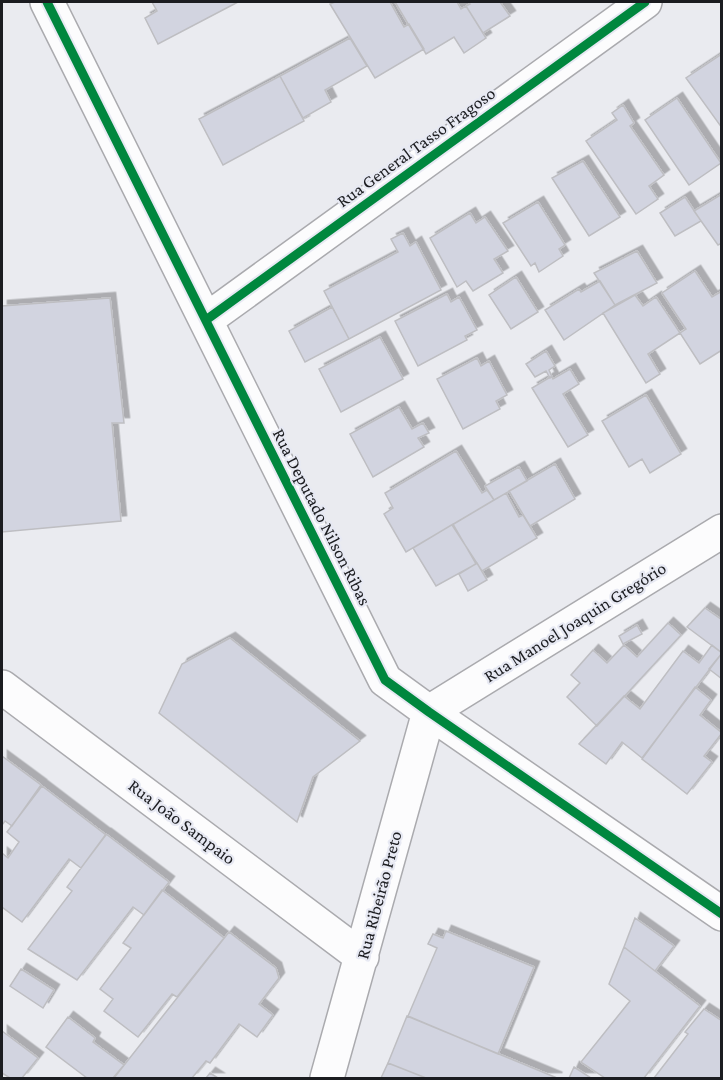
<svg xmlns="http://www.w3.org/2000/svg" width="723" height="1080" viewBox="0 0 723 1080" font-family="'Crimson Pro',serif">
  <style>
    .building { fill: #d2d4e0; stroke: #bebec2; stroke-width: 1.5; filter: url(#shadow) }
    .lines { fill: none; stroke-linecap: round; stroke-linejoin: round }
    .street-casing { stroke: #aaaaae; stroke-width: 36 }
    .street { stroke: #fcfcfd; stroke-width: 33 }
    .cycleway-casing { stroke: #e7e9f3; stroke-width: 13 }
    .cycleway { stroke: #00873e; stroke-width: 9 }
    .labels { text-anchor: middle; stroke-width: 4.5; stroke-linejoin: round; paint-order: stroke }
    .street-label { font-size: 18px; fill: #1b1c20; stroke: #e7e9f3 }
  </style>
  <defs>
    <filter id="shadow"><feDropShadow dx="5.5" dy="-5.5" stdDeviation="0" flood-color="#0004"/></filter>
  </defs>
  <rect width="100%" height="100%" fill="#eaebf0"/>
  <path class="building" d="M152,2H238L158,44L145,18L157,11Z
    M335,2H390L404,27L409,24L424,49L375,78L330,4Z
    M395,2H457L461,9L466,6L486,38L464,53L454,37L426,54Z
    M468,2H500L510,16L483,33L466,6L470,4Z
    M350,38L367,66L325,90L331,102L303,118L280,76Z
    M722,54V128L686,78Z
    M280,76L304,121L223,165L199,119Z
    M677,98L721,163L689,185L645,120Z
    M623,105L634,123L630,126L664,175L649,186L658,199L636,214L586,141L617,120L612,113Z
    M583,161L620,217L589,236L552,178Z
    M722,194V243L718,245L694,211Z
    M685,197L701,221L675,236L660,213Z
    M538,202L565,245L559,249L563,256L539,272L535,263L531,266L503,223Z
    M470,213L476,223L485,217L508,251L494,259L503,273L473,291L466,281L457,287L430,238Z
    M403,233L410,246L416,242L441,290L349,339L324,291L398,252L391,239Z
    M637,251L657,283L615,305L594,273Z
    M695,271L712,297L722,291V350L700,364L680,333L686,329L662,293Z
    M516,277L538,312L511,329L489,295Z
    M600,281L615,305L564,340L545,310L579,289L581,292Z
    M447,294L451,302L459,297L477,330L465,336L467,340L418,366L395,321Z
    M635,295L643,306L656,297L680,333L648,354L660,374L646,383L603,313Z
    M110,298L124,423H112L121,521L2,532V306Z
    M332,307L349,339L305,362L289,331Z
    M380,337L403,379L341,412L319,369Z
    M546,351L555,366L549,370L552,377L550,378L546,371L535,377L526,364Z
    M477,358L481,366L489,361L507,395L496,401L500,409L463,429L437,379Z
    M570,369L579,384L563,394L588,435L568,447L532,388L552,376L553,379Z
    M646,395L681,454L650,473L642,459L629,467L602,421Z
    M399,407L412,429L423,423L429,433L418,438L424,447L373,477L350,434Z
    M456,451L482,493L487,490L494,500L406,552L384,514L393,508L385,493Z
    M555,464L575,499L530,526L509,491Z
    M519,467L527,481L494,500L485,486Z
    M506,493L519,517L523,515L537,538L482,571L452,525Z
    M453,524L476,564L436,586L413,548Z
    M477,563L487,580L468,591L459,574Z
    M705,608L722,620V653L687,627Z
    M668,623L681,635L597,726L567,697L580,683L571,675L593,650L607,663L624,645L637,657Z
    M637,625L642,634L623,644L619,636Z
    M230,638L360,741L313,777L297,822L159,713L182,664Z
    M712,645L722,653L642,758L622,742L606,764L579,744L624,696L640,709L683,651L699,663Z
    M722,653V679L709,669Z
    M695,687L711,700L700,715L722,733L704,756L712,762L687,794L642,759Z
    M2,756L41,785L12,826L5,821L2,825Z
    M42,786L106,835L81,868L69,859L22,922L2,907V853L8,858L19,842L7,832Z
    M106,834L169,882L144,915L133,907L77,980L28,949L72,891L67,887Z
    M162,890L224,938L177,997L172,994L138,1037L104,1011L113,999L100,989L131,948L123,943Z
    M635,918L674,946L655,971L624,947Z
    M446,931L534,967L498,1054L408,1016L437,948L428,944L433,934L443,938Z
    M229,932L276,968L279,978L259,1004L273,1015L257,1037L239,1024L210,1063L206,1061L192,1078H114Z
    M624,947L700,1006L644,1078H605L581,1062L630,1001L609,984Z
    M21,969L54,990L43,1008L10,986Z
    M704,1009L722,1021V1078H654L688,1034L685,1032Z
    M407,1016L557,1078H426L388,1063Z
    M68,1017L95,1038L93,1042L124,1065L113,1078H87L46,1047Z
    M2,1031L38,1058L22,1078H10L2,1073Z
    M388,1063L426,1078H381Z
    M574,1067L591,1078H569Z
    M210,1073L218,1078H206Z"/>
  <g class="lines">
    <g class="street-casing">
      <path id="street" d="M47,2L385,680L429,712L722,914
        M206,320L645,2
        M2,687L362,957
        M429,712L722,531
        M327,1078L429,712"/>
    </g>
    <use href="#street" class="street"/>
    <g class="cycleway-casing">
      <path id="cycleway" d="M47,2L385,680L429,712L722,914
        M206,320L645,2"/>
    </g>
    <use href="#cycleway" class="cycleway"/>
  </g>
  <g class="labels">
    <g class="street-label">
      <text transform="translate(416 147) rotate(-36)" y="6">Rua General Tasso Fragoso</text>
      <text transform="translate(322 517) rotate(63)" y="6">Rua Deputado Nilson Ribas</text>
      <text transform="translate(575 622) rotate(-32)" y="6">Rua Manoel Joaquin Gregório</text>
      <text transform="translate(182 822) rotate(37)" y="6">Rua João Sampaio</text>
      <text transform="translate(379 895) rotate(-75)" y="6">Rua Ribeirão Preto</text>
    </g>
  </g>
  <rect width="723" height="1080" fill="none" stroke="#1b1c20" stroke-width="6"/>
</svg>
